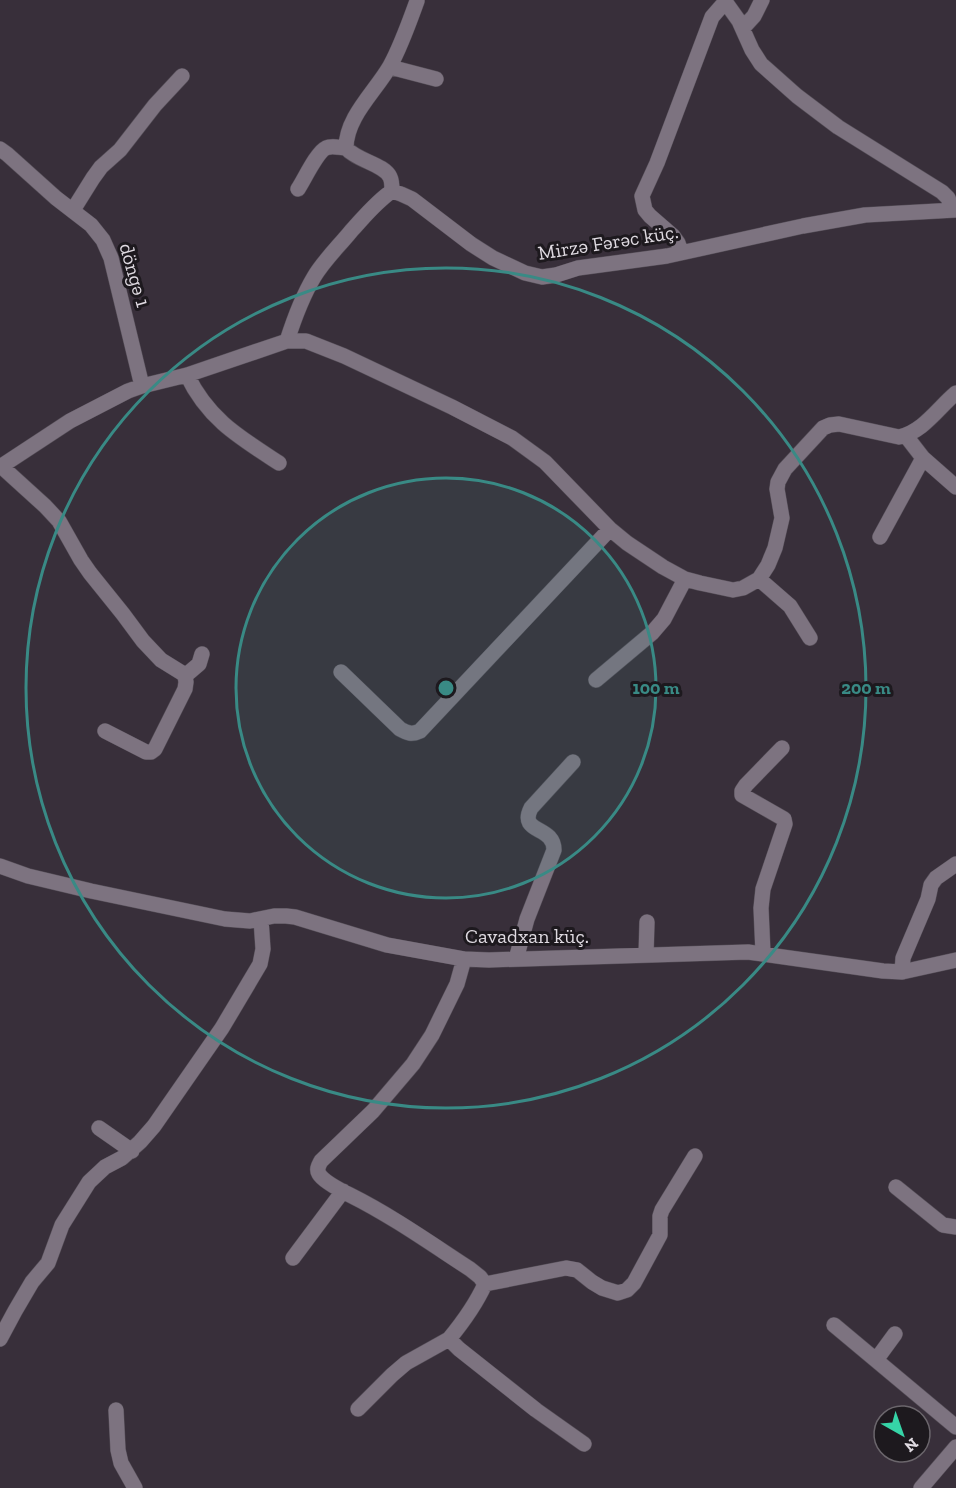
<svg xmlns="http://www.w3.org/2000/svg" width="956" height="1488" viewBox="0 0 956 1488" font-family="'Zilla Slab',serif">
  <style>
    .lines { fill: none; stroke-linecap: round; stroke-linejoin: round }
    .minor-casing { stroke: #554e57; stroke-width: 16 }
    .minor { stroke: #7d7380; stroke-width: 15 }
    .ring { fill: none; stroke: #398a85; stroke-width: 3 }
    .labels { text-anchor: middle; stroke-width: 6; stroke-linejoin: round; paint-order: stroke }
    .street-label { font-size: 20px; fill: #dfdae1; stroke: #1d191e }
    .centre { fill: #398a85; stroke: #1d191e; stroke-width: 3 }
    .ring-label { font-size: 18px; text-anchor: middle; font-weight: bold; fill: #398a85; stroke: #1d191e; stroke-width: 6; stroke-linejoin: round; paint-order: stroke }
  </style>
  <rect width="100%" height="100%" fill="#382f3a"/>
  <g class="lines">
    <g class="minor-casing">
      <path id="minor" d="M724,0L739,21L752,50L761,64L797,96L838,127L942,192L948,198L953,210
        M743,28L754,16L762,0
        M390,67L436,79
        M0,149L7,154L56,198L91,225L103,240L111,258L142,386
        M298,189C304,180 317,152 326,148C332,145 340,148 346,148
        M392,191C392,187 392,181 390,177C384,164 357,161 346,148C346,117 375,92 390,66C401,46 409,23 417,1
        M73,210L93,178L101,167L120,150L155,105L182,76
        M681,252L678,243L673,236L650,216L645,210L642,196L657,163L712,17L725,2
        M287,341H306L344,356L452,407L512,438L545,462L610,529L627,543L663,567L685,579L700,583L733,590L743,588L759,579L768,565L775,548L782,518L777,489L778,482L785,469L823,428L830,425L839,424L899,437C923,432 938,408 956,393
        M187,375C208,419 239,437 279,463
        M906,436L923,458L956,487
        M1,466L45,506L59,521L81,560L90,573L123,614L143,641L161,660L182,673L185,676L186,682L185,689L155,749L151,752H146L105,731
        M0,467L70,421L128,391L142,386L187,375L287,341C294,319 302,297 314,277C324,260 340,245 352,230C365,216 376,202 392,191L401,194L412,199L471,244L493,258L525,273L542,277L556,275L578,268L667,256L803,226L865,215L956,210
        M880,537L923,458
        M759,579L790,606L810,638
        M341,672L400,729C407,733 412,735 420,731L610,529
        M185,676L199,664L202,654
        M596,680L652,633L664,619L685,579
        M0,866L28,876L91,891L225,919L250,921L274,916H286L295,917L387,945L464,959L489,960L748,952L883,971L902,972L956,960
        M763,953L761,908L763,889L785,824L784,819L742,795V791L746,785L782,748
        M646,955L647,922
        M464,959L457,984L432,1035L413,1064L373,1111L321,1161C319,1165 316,1169 319,1174C323,1181 342,1191 350,1195C392,1216 430,1243 470,1269L480,1277L485,1284C476,1304 463,1322 449,1339L459,1349L536,1410L584,1444
        M516,959L527,919L554,850C554,825 518,834 531,808L573,762
        M902,972L903,958L928,899L931,885L936,878L956,864
        M99,1128L132,1151
        M896,1187L943,1225L956,1227
        M293,1258L343,1191
        M485,1284L566,1268L577,1270L592,1282L602,1288L618,1293L627,1290L634,1283L660,1235V1216L662,1210L695,1156
        M834,1325L956,1427
        M0,1339L15,1311L32,1282L48,1263L62,1225L89,1182L105,1167L122,1158L140,1142L154,1126L222,1028L260,964L263,949L261,919
        M876,1360L895,1334
        M358,1409L392,1375L406,1363L449,1339
        M116,1410L118,1450L121,1463L135,1488
        M921,1488L956,1447"/>
    </g>
    <use href="#minor" class="minor"/>
  </g>
  <circle cx="446" cy="688" r="210" fill="#398a85" fill-opacity=".12"/>
  <g class="ring">
    <circle cx="446" cy="688" r="210"/>
    <circle cx="446" cy="688" r="420"/>
  </g>
  <g class="labels">
    <g class="street-label">
      <text transform="translate(608 242) rotate(-9)" y="7">Mirzə Fərəc küç.</text>
      <text transform="translate(135 275) rotate(74)" y="7">döngə 1</text>
      <text x="527" y="943">Cavadxan küç.</text>
    </g>
  </g>
  <circle cx="446" cy="688" r="9" class="centre"/>
  <g class="ring-label">
    <text x="656" y="694">100 m</text>
    <text x="866" y="694">200 m</text>
  </g>
  <g transform="translate(902 1434) rotate(140)"><circle r="28" fill="#1d191e" stroke="#6b666c" stroke-width="1.5"/>
  <path d="M0-4.5L10 22L0 15L-10 22Z" fill="#36d4a7"/>
  <text y="-9" font-size="16" font-weight="bold" text-anchor="middle" fill="#dfdae1">N</text>
  </g>
</svg>
